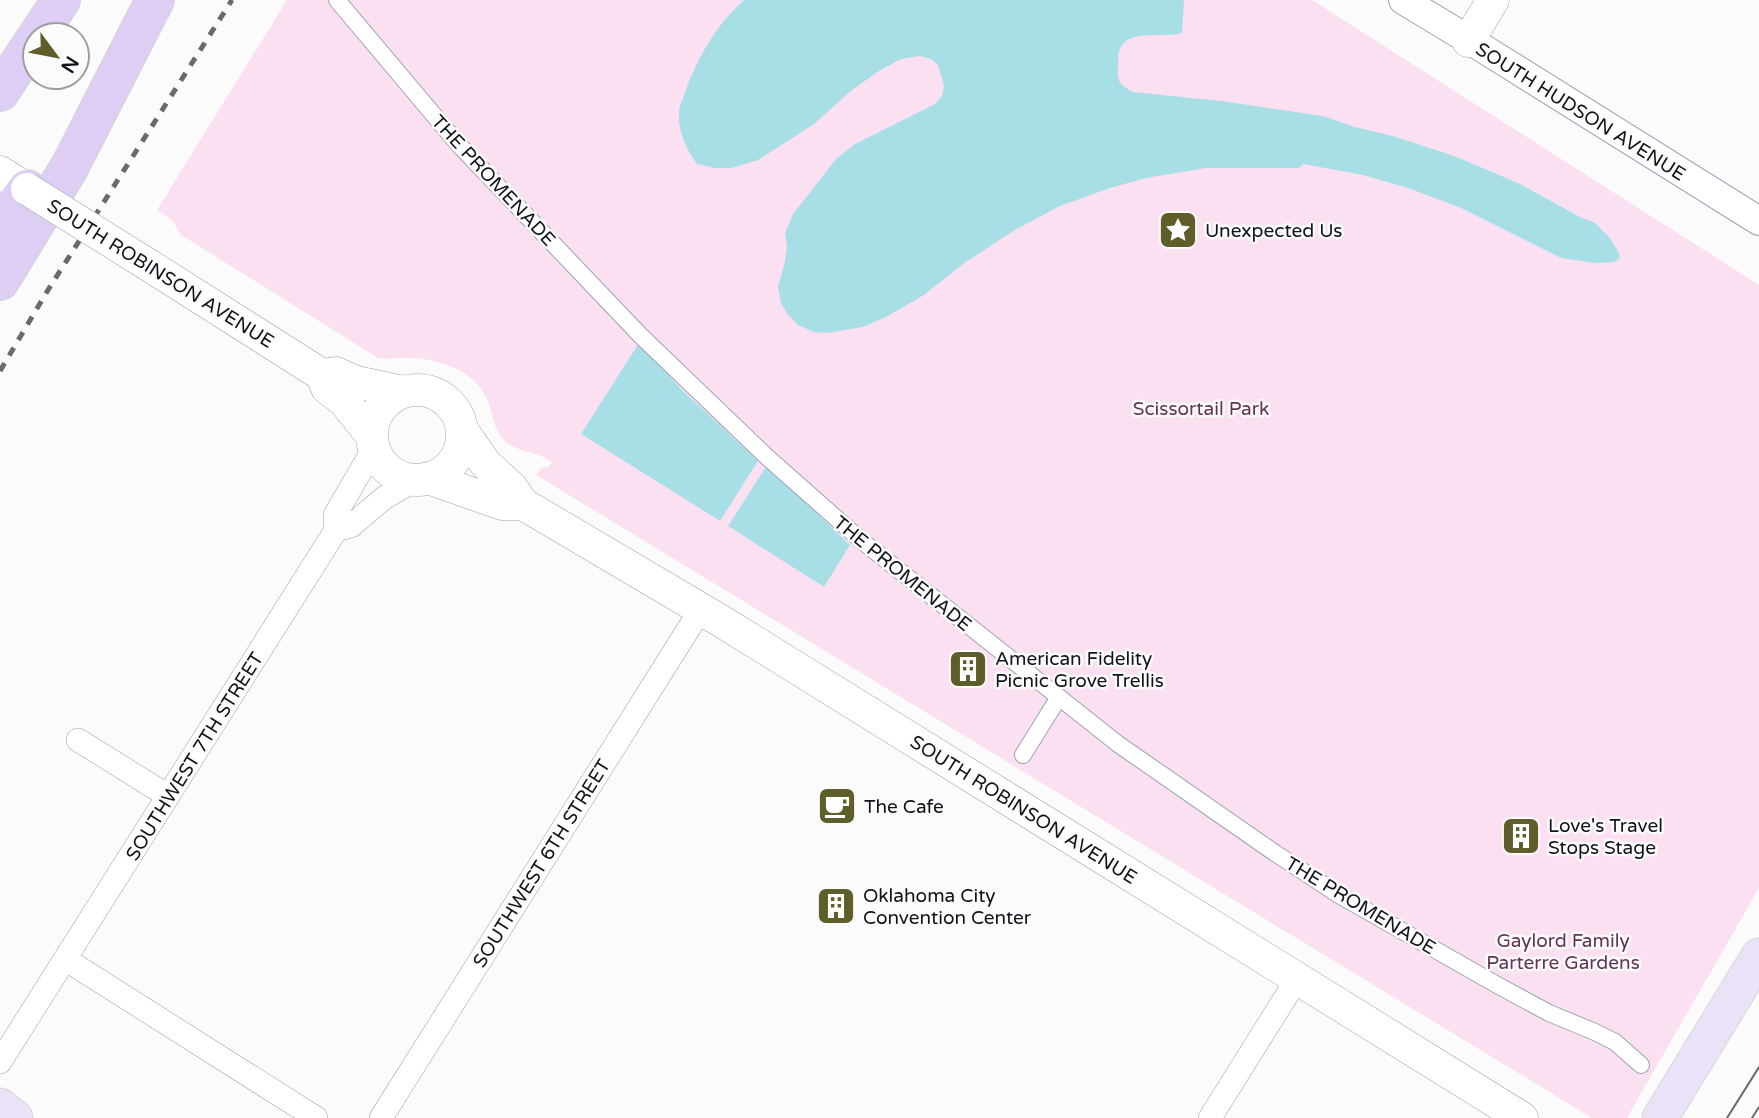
<svg xmlns="http://www.w3.org/2000/svg" width="1759" height="1118" viewBox="0 0 1759 1118" font-family="'Varela Round',sans-serif">
  <style>
    .green { fill: #fbe0f2 }
    .water { fill: #a8dfe6 }
    .lines { fill: none; stroke-linecap: round; stroke-linejoin: round }
    .pedestrian-casing { stroke: #9ca2b5; stroke-width: 18 }
    .minor-casing { stroke: #9ca2b5; stroke-width: 24 }
    .tertiary-casing { stroke: #9ca2b5; stroke-width: 30 }
    .secondary-casing { stroke: #9ca2b5; stroke-width: 33 }
    .primary-casing { stroke: #d4d5d6; stroke-width: 37 }
    .motorway-casing { stroke: #d4d5d6; stroke-width: 40 }
    .pedestrian { stroke: #fff; stroke-width: 16 }
    .minor { stroke: #fff; stroke-width: 23 }
    .tertiary { stroke: #fff; stroke-width: 28 }
    .secondary { stroke: #fff; stroke-width: 32 }
    .primary { stroke: #ebe2f8; stroke-width: 35 }
    .motorway { stroke: #decef4; stroke-width: 38 }
    .tram { stroke: #696a6f; stroke-width: 2 }
    .rail { stroke: #696a6f; stroke-width: 5; stroke-dasharray: 9 9; stroke-linecap: butt }
    .secondary-bridge-casing { stroke: #9ca2b5; stroke-width: 33; stroke-linecap: butt }
    .secondary-bridge { stroke: #fff; stroke-width: 32 }
    .labels { text-anchor: middle; stroke-width: 5; stroke-linejoin: round; paint-order: stroke }
    .street-label { font-size: 19px; fill: #11131a; stroke: #fbfbfb }
    .poi-label { font-size: 19px; fill: #11131a; stroke: #fbfbfb; text-anchor: start }
    .park-label { font-size: 19px; fill: #633256; stroke: #fbfbfb }
  </style>
  <rect width="100%" height="100%" fill="#fbfbfb"/>
  <path class="green" d="M287,0H1312L1759,285V888L1627,1118H1592L536,475L541,468L549,467L552,462C536,450 512,454 500,435C492,424 492,407 485,395C471,370 443,361 416,358C404,357 391,360 378,358L181,235L172,220L157,210Z"/>
  <path class="water" d="M744,0H1184L1182,33C1166,38 1134,30 1123,44C1118,49 1118,59 1118,66C1117,82 1119,84 1133,92L1221,101L1323,116L1355,127L1393,136L1457,157L1520,184L1580,217L1595,223L1609,237L1618,251L1620,258L1614,262L1595,263L1561,258L1461,208L1408,188L1363,175L1303,164L1299,168H1206L1146,178L1110,188L1060,206L1013,231L963,264L924,295L886,317L863,327L828,333L814,332L798,325L788,315L781,303L778,287L785,261L787,247L785,233L793,214L836,159L855,144L935,104L942,96L944,86L938,65L931,59L919,56L901,59L879,71L852,90L814,124L758,160L732,168H715L697,164C686,149 678,132 679,113C679,106 683,99 685,92C698,57 716,25 744,0Z
    M639,343L681,389L758,461L720,521L581,434Z
    M767,465L850,545L824,587L728,526Z"/>
  <g class="lines">
    <g class="pedestrian-casing">
      <path id="pedestrian" d="M337,0L459,145L640,335L767,457L862,541L1118,744L1275,853L1339,895L1499,986L1549,1013L1595,1032L1615,1042L1641,1065
        M1023,755L1059,697"/>
    </g>
    <g class="minor-casing">
      <path id="minor" d="M336,530L335,515L374,448
        M78,740L168,796
        M65,959L316,1118
        M0,1062L336,530L351,526L384,498L415,480
        M381,1118L701,609
        M1210,1118L1297,979"/>
    </g>
    <g class="tertiary-casing">
      <path id="tertiary" d="M1403,0L1484,49L1759,221"/>
    </g>
    <g class="secondary-casing">
      <path id="secondary" d="M1468,41L1493,0
        M0,172L27,189
        M147,264L322,375L327,388L344,401L372,436
        M322,375L336,373L356,382L403,392
        M372 435a45 45 0 1 1 90 0a45 45 0 1 1-90 0Z
        M462,430L485,463L512,488L523,504L721,621L1522,1118
        M428,478L502,504H523"/>
    </g>
    <g class="primary-casing">
      <path id="primary" d="M0,1106L15,1118
        M1660,1118L1759,956"/>
    </g>
    <g class="motorway-casing">
      <path id="motorway" d="M38,35L61,0
        M0,92L35,39
        M0,227L27,189
        M0,281L69,168L155,0"/>
    </g>
    <use href="#pedestrian" class="pedestrian"/>
    <use href="#minor" class="minor"/>
    <use href="#tertiary" class="tertiary"/>
    <use href="#secondary" class="secondary"/>
    <use href="#primary" class="primary"/>
    <use href="#motorway" class="motorway"/>
    <path class="tram" d="M1727,1118L1759,1067
      M1752,1118L1759,1107"/>
    <path class="rail" d="M0,371L48,290L232,0"/>
    <g class="secondary-bridge-casing">
      <path id="secondary-bridge" d="M27,189L147,264"/>
    </g>
    <use href="#secondary-bridge" class="secondary-bridge"/>
  </g>
  <defs>
    <g id="sight-square" transform="scale(2.0125)"><rect x="-9" y="-9" width="18" height="18" rx="4" fill="#5f5e2b" stroke="#fbfbfb"/><path d="M0-6L1.8-2.2L6-1.7L2.9 1.2L3.7 5.4L0 3.3L-3.7 5.4L-2.9 1.2L-6-1.7L-1.8-2.2Z" fill="#fff"/></g>
    <g id="building-square" transform="scale(2.0125)"><rect x="-9" y="-9" width="18" height="18" rx="4" fill="#5f5e2b" stroke="#fbfbfb"/><path d="M-4-6H4V6H1V3H-1V6H-4ZM-2.5-4.3h1.7v1.8h-1.7ZM.8-4.3h1.7v1.8H.8ZM-2.5-1h1.7V.8h-1.7ZM.8-1h1.7V.8H.8Z" fill="#fff"/></g>
    <g id="cafe-square" transform="scale(2.0125)"><rect x="-9" y="-9" width="18" height="18" rx="4" fill="#5f5e2b" stroke="#fbfbfb"/><path d="M-5.5-4.5H6V0H3Q3 3.5 0 3.5H-2.5Q-5.5 3.5-5.5 0ZM3-3.2v2h1.7v-2ZM-6 4.5H4V6H-6Z" fill="#fff"/></g>
  </defs>
  <g fill-rule="evenodd">
    <use href="#sight-square" x="1178" y="230"/>
    <use href="#building-square" x="968" y="669"/>
    <use href="#cafe-square" x="837" y="806"/>
    <use href="#building-square" x="1521" y="836"/>
    <use href="#building-square" x="836" y="906"/>
  </g>
  <g class="labels">
    <g class="street-label">
      <text transform="translate(1581 111) rotate(32)" y="7">SOUTH HUDSON AVENUE</text>
      <text transform="translate(494 180) rotate(47)" y="7">THE PROMENADE</text>
      <text transform="translate(161 273) rotate(32)" y="7">SOUTH ROBINSON AVENUE</text>
      <text transform="translate(903 573) rotate(39)" y="7">THE PROMENADE</text>
      <text transform="translate(194 756) rotate(-58)" y="7">SOUTHWEST 7TH STREET</text>
      <text transform="translate(1024 809) rotate(32)" y="7">SOUTH ROBINSON AVENUE</text>
      <text transform="translate(541 863) rotate(-58)" y="7">SOUTHWEST 6TH STREET</text>
      <text transform="translate(1361 905) rotate(31)" y="7">THE PROMENADE</text>
    </g>
    <g class="poi-label">
      <text x="1205" y="237">Unexpected Us</text>
      <text x="995" y="665">American Fidelity<tspan x="995" dy="22">Picnic Grove Trellis</tspan></text>
      <text x="864" y="813">The Cafe</text>
      <text x="1548" y="832">Love's Travel<tspan x="1548" dy="22">Stops Stage</tspan></text>
      <text x="863" y="902">Oklahoma City<tspan x="863" dy="22">Convention Center</tspan></text>
    </g>
    <g class="park-label">
      <text x="1201" y="415">Scissortail Park</text>
      <text x="1563" y="947">Gaylord Family<tspan x="1563" dy="22">Parterre Gardens</tspan></text>
    </g>
  </g>
  <g transform="translate(56 56) rotate(122)"><circle r="33" fill="#fbfbfb" stroke="#9d9ea1" stroke-width="2"/>
  <path d="M0-5L12 26L0 18L-12 26Z" fill="#5f5e2b"/>
  <text y="-10" font-size="19" font-weight="bold" text-anchor="middle" fill="#11131a">N</text>
  </g>
</svg>
